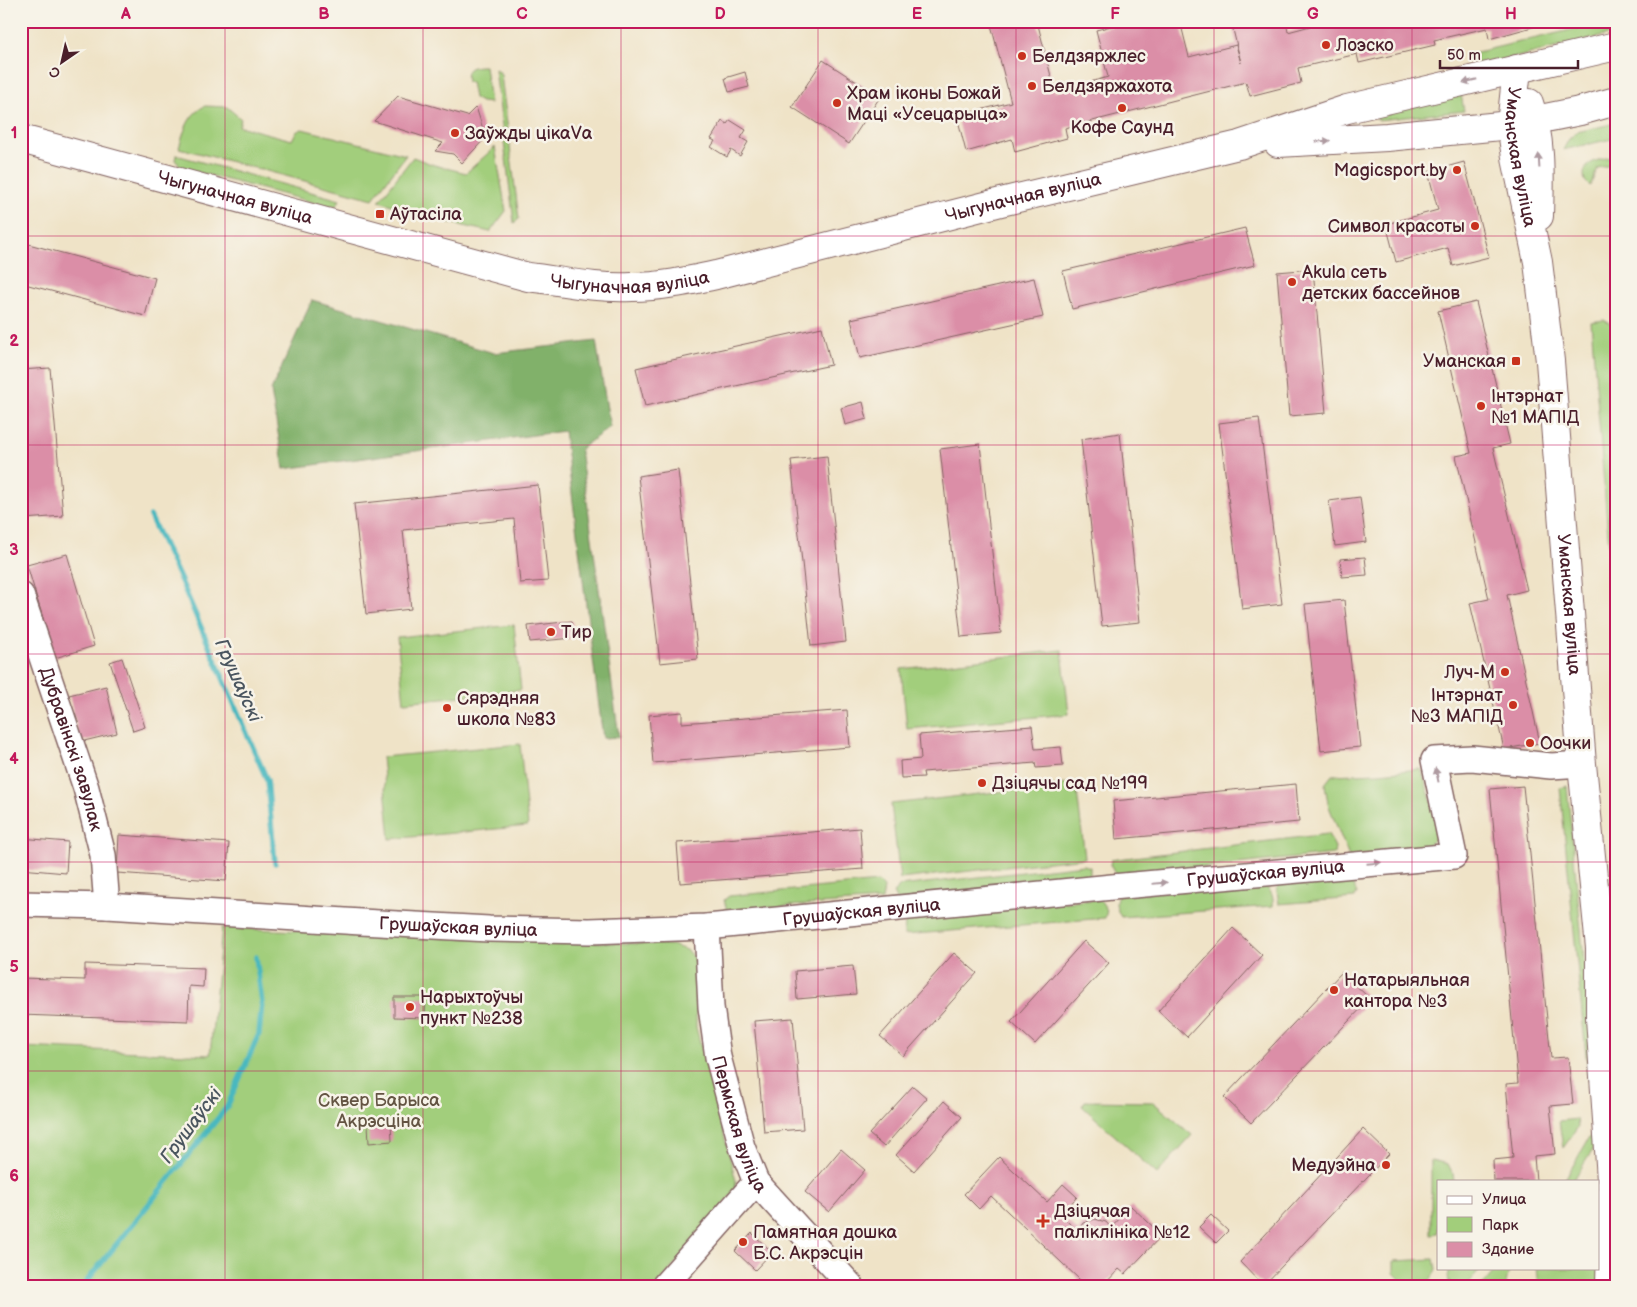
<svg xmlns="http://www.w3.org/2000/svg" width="1637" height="1307" viewBox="0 0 1637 1307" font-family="'Balsamiq Sans',sans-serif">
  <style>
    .green { fill: #a2ce7b; stroke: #767653 }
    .forest { fill: #81b16b; stroke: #66684b }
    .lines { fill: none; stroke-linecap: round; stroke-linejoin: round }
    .stream { stroke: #49b8bf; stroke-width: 5.5 }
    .building { fill: #db8ea7 }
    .minor-casing { stroke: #846462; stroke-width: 28 }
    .major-casing { stroke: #846462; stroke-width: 30 }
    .minor { stroke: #fff; stroke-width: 25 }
    .major { stroke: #fff; stroke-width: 28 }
    .oneway { fill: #ae9aa0 }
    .grid { fill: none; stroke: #c2185b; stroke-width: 1; stroke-opacity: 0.55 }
    .poi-dot { fill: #c8321e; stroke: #f7f3e8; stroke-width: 2 }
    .labels { text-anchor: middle; stroke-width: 5; stroke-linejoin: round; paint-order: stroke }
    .poi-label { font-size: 18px; fill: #4a1f2b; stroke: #f7f3e8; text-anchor: start }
    .street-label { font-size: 18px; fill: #4a1f2b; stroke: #f7f3e8 }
    .park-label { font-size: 18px; fill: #645443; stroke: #f7f3e8 }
    .water-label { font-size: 19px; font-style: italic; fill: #4a555f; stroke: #f7f3e8 }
    .neatline { fill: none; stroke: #c2185b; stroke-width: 2 }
    .grid-label { font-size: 16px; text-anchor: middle; font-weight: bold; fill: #c2185b }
  </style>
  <rect width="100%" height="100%" fill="#f7f3e8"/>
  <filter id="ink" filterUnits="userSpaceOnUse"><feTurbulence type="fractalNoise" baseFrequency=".02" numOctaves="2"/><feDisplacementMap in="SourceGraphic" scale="10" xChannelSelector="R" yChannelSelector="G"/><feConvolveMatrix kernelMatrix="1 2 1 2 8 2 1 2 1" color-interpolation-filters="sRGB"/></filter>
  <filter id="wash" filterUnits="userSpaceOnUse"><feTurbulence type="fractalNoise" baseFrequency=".0096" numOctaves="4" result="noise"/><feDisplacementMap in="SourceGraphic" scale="20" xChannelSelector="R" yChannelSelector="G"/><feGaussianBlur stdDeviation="1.12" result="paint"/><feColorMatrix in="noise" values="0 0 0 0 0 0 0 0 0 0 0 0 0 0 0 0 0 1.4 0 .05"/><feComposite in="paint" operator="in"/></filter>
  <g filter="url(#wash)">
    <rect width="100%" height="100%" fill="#efe3c7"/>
    <path class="green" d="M1609,21H1616V33L1476,67L1475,60L1477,52Z
      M485,66L490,103L481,102L474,98L471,82H467C464,67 472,66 485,66Z
      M495,69L499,71L501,75L519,219L514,223Z
      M1461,94L1464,111L1378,120L1376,118L1377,115Z
      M205,106L227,107L241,119L239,126L292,140L296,132L302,129L406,155L373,199L179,148C184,131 188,114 205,106Z
      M1616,123V138L1563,150L1569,139L1577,132Z
      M495,147L506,211L490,232L447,222L379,201L413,157L434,165L466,173Z
      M176,155L340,200L336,206H327L182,168L175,160Z
      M1616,156V164L1598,168L1590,186L1585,181C1579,161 1602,159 1616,156Z
      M1604,320L1612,325L1616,359V572H1611L1591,322Z
      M514,625L521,690L404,702L397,637Z
      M1062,650L1069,714L907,729L901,669Z
      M520,744L528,826L390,839L382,757Z
      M1421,769L1434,809L1438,836L1426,847L1349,857L1328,804L1325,784L1332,775L1379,773Z
      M1076,783L1085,858L900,879L891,804Z
      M1567,786L1600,1126C1597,1147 1584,1163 1573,1181H1564L1591,1135L1593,1127L1560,788Z
      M1328,834L1335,847L1334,854L1120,876L1114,872L1110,865L1111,860L1117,859Z
      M1084,865L1090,867V880L897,901L893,893L900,886Z
      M1348,876L1357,893L1355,898L1279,904L1277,891L1278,884Z
      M878,882L884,888L882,900L727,910L724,900L729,896Z
      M1263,884C1271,890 1274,896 1273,906L1121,917C1117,910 1114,903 1118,895Z
      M1092,900L1101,901L1107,910L1105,918L904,935L905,923L910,914Z
      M222,928L672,945L686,950L695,958L697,969L696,1027L736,1181L735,1190L657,1286H21V1047L210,1055Z
      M1085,1101L1153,1102L1192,1135L1157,1174L1082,1106Z
      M1577,1119L1578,1127L1563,1148L1559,1121Z
      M1431,1160L1448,1164L1453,1174L1454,1181H1438V1233L1431,1234Z
      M1434,1259L1436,1269L1431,1280L1409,1286L1404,1283L1394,1273V1261Z
      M1450,1268H1482L1466,1286H1450L1448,1277Z
      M1497,1268H1510L1505,1286H1482Z
      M1537,1268H1598L1604,1286H1539Z"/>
    <path class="forest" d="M312,300L494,353L596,341L610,427L580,449L619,737L603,738L564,431L284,469L271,391Z"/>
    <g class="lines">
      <path class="stream" d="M150,516L181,581L267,780L275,863
        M83,1286L227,1107L259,1034L262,1003L256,957"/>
    </g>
    <g id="blocks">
      <path class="building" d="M990,21H1037L1055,92L1108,77L1096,30L1131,21H1180L1189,57L1236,45L1241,63L1231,21H1286L1288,32L1329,21H1543V24L1489,39L1487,28L1434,40L1435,45L1359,63L1357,54L1298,68L1301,83L1250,96L1246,82L1065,128L1067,138L1015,152L1012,139L966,152L957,116L1011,102Z
        M823,60L880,97L849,144L792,107Z
        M745,72L749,87L729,92L725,78Z
        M398,96L467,116L476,107L484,132L488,135L462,163L453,154L435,151L443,143L374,121Z
        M730,120L746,130L741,138L748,142L740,156L731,150L727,157L711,147L715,141L711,139L722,121L727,124Z
        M1464,162L1489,257L1453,266L1448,248L1396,262L1386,224L1438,210L1428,172Z
        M1245,228L1255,265L1072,309L1063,271Z
        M21,242L155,278L145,316L21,283Z
        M1313,269L1326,413L1289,416L1277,272Z
        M1034,278L1043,317L860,358L851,319Z
        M1476,302L1510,444L1493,448L1527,590L1507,595L1540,743L1504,749L1470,603L1489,599L1456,456L1471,453L1438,311Z
        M822,327L831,365L645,406L636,368Z
        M50,368L63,516L24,519L21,483V370Z
        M863,402L867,419L845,425L841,408Z
        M1259,418L1282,604L1242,609L1219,423Z
        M1120,433L1140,622L1102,626L1081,439Z
        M980,444L1001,633L961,637L940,449Z
        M827,456L846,642L811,646L791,460Z
        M678,470L698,659L660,663L638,476Z
        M538,485L548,581L520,583L514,519L403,530L411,609L366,614L354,504Z
        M1360,497L1366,542L1335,546L1329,501Z
        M67,554L94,646L55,658L27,565Z
        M1365,557L1367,575L1342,577L1340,559Z
        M1344,600L1360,747L1321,751L1305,604Z
        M572,621L574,638L530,642L528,626Z
        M122,658L145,727L133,731L110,662Z
        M106,686L117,733L80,742L69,695Z
        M847,710L850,747L653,763L649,715L682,712V723Z
        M1032,726L1035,749L1061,747L1063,766L1036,768L1035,763L923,772L924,777L901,778L900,761L921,759L919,735Z
        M1296,784L1299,822L1116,839L1113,801Z
        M1523,786L1551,1058L1568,1057L1573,1104L1550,1106L1555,1154L1534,1156L1536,1181H1494L1493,1160L1513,1158L1506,1084L1518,1083L1490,789Z
        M860,828L863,869L680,883L677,843Z
        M119,835L229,843L226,881L117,873Z
        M21,838L68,842L66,873L21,869Z
        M1233,928L1262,955L1187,1037L1158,1011Z
        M1084,941L1109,963L1035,1044L1011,1022Z
        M954,953L977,973L903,1056L880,1036Z
        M85,964L204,968L203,987L189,986L188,1021L21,1015V978L85,980Z
        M853,966L856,994L797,999L795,971Z
        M1342,972L1370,999L1251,1123L1224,1097Z
        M394,997H426L425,1018L394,1017Z
        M793,1018L803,1129L764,1132L754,1021Z
        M913,1086L927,1098L884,1147L869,1134Z
        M944,1101L962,1117L914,1171L896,1155Z
        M391,1123L392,1141L369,1143L368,1124Z
        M1363,1129L1389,1154L1263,1286L1240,1262Z
        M841,1149L865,1170L829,1212L805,1192Z
        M999,1157L1047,1202L1063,1184L1077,1197L1060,1215L1079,1232V1229L1083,1223L1095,1219L1106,1222L1111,1228L1131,1206L1162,1235L1125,1274L1119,1269L1103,1286H1073L1079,1279L991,1196L979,1209L964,1194Z
        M1211,1215L1228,1231L1216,1243L1199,1227Z
        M752,1233L772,1252L755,1270L735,1251Z"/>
    </g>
  </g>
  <g filter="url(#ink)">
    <use href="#blocks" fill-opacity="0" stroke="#846462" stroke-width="1"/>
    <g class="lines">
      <g class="minor-casing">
        <g id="minor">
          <path id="s1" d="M21,595L86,788L103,855L107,906"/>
          <path id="s2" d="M21,904L107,906L361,922L489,929L589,931L707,927L1112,887L1454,856L1434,760L1472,758L1551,766L1582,764"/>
          <path id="s3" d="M707,927L711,1007L718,1057L742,1147L756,1182L851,1286"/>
          <path d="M664,1286L756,1182"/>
        </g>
      </g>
      <g class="major-casing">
        <g id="major">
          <path id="s4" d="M1517,69L1511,125L1517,163L1538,262L1550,361L1582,764L1600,948V1018L1610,1164L1612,1198L1616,1214"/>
          <path d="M1529,103C1542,139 1540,178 1539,216"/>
          <path id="s5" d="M21,139L528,277C562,281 597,289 632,287C660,287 688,281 716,275L1001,202L1239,145L1347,109L1616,46"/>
          <path d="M1278,143L1387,137L1511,125L1580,111L1616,101"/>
          <path d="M1610,1286L1612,1198"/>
        </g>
      </g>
      <use href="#minor" class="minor"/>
      <use href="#major" class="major"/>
    </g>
    <defs><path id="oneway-solid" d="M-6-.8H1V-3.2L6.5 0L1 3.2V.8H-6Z" transform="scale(1.25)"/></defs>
    <g class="oneway">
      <use href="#oneway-solid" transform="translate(1470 81) rotate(166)"/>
      <use href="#oneway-solid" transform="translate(1323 141) rotate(-3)"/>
      <use href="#oneway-solid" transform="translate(1539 161) rotate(-93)"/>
      <use href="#oneway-solid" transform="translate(1437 775) rotate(-102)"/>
      <use href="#oneway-solid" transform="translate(1374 863) rotate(-5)"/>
      <use href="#oneway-solid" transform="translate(1160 883) rotate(-5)"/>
    </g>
  </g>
  <path class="grid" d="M225,21V1286M423,21V1286M621,21V1286M818,21V1286M1016,21V1286M1214,21V1286M1412,21V1286M21,236H1616M21,445H1616M21,654H1616M21,862H1616M21,1071H1616"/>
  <g class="poi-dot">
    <circle cx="1326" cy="45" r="5"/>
    <circle cx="1022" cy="56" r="5"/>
    <circle cx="1032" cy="86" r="5"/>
    <circle cx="837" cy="103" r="5"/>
    <circle cx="1122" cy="108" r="5"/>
    <circle cx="455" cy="133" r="5"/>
    <circle cx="1457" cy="170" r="5"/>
    <rect x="375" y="209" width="10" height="10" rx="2.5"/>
    <circle cx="1475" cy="226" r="5"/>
    <circle cx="1292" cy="282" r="5"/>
    <rect x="1511" y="356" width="10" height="10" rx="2.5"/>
    <circle cx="1481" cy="406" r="5"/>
    <circle cx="551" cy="632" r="5"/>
    <circle cx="1505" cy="672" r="5"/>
    <circle cx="1513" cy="705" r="5"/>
    <circle cx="447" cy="708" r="5"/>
    <circle cx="1530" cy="743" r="5"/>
    <circle cx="982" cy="783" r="5"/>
    <circle cx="1334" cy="990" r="5"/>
    <circle cx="410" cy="1007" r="5"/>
    <circle cx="1386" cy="1165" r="5"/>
    <path d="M1040.5 1213.5h5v5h5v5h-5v5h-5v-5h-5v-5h5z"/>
    <circle cx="743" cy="1242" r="5"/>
  </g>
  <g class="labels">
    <g class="poi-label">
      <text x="1336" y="51">Лоэско</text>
      <text x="1032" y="62">Белдзяржлес</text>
      <text x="1042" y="92">Белдзяржахота</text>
      <text x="847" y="99">Храм іконы Божай<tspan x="847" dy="21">Маці «Усецарыца»</tspan></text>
      <text x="1122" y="133" text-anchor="middle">Кофе Саунд</text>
      <text x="465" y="139">Заўжды цікаVа</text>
      <text x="1447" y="176" text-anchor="end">Magicsport.by</text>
      <text x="390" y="220">Аўтасіла</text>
      <text x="1465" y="232" text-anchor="end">Символ красоты</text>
      <text x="1302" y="278">Akula сеть<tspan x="1302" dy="21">детских бассейнов</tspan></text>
      <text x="1506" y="367" text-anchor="end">Уманская</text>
      <text x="1491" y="402">Інтэрнат<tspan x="1491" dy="21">№1 МАПІД</tspan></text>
      <text x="561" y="638">Тир</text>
      <text x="1495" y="678" text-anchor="end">Луч-М</text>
      <text x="1503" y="701" text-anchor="end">Інтэрнат<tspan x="1503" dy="21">№3 МАПІД</tspan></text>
      <text x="457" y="704">Сярэдняя<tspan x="457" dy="21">школа №83</tspan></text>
      <text x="1540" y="749">Оочки</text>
      <text x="992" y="789">Дзіцячы сад №199</text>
      <text x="1344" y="986">Натарыяльная<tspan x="1344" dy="21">кантора №3</tspan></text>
      <text x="420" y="1003">Нарыхтоўчы<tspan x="420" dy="21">пункт №238</tspan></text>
      <text x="1376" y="1171" text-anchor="end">Медуэйна</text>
      <text x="1054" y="1217">Дзіцячая<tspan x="1054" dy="21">паліклініка №12</tspan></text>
      <text x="753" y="1238">Памятная дошка<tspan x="753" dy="21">Б.С. Акрэсцін</tspan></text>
    </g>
    <g class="street-label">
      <text dy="6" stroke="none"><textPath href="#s4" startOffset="89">Уманская вуліца</textPath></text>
      <text dy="6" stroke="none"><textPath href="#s5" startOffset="1032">Чыгуначная вуліца</textPath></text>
      <text dy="6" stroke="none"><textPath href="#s5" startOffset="222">Чыгуначная вуліца</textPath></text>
      <text dy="6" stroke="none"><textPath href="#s5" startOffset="628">Чыгуначная вуліца</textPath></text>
      <text dy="6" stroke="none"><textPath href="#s4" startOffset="540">Уманская вуліца</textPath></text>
      <text dy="6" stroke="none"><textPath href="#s1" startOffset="162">Дубравінскі завулак</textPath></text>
      <text dy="6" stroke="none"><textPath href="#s2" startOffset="1248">Грушаўская вуліца</textPath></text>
      <text dy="6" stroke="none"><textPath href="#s2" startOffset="842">Грушаўская вуліца</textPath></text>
      <text dy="6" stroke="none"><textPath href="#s2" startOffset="438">Грушаўская вуліца</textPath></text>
      <text dy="6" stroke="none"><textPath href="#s3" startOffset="201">Пермская вуліца</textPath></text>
    </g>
    <g class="park-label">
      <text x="379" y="1106">Сквер Барыса<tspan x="379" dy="21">Акрэсціна</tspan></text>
    </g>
    <g class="water-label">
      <text transform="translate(239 680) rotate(66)" y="7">Грушаўскі</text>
      <text transform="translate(190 1125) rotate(-53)" y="7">Грушаўскі</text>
    </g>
  </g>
  <rect width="1637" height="1307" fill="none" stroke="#f7f3e8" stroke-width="55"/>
  <rect x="1437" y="1180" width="162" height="90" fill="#f7f3e8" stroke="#b29e9c"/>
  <rect x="1447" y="1196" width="25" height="8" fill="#ffffff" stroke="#b29e9c"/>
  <text x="1482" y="1204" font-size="15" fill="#4a1f2b">Улица</text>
  <rect x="1447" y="1217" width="25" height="15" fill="#a2ce7b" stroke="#b29e9c"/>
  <text x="1482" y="1230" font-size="15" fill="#4a1f2b">Парк</text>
  <rect x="1447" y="1242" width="25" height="15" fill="#db8ea7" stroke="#b29e9c"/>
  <text x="1482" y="1254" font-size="15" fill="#4a1f2b">Здание</text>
  <g transform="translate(62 62) rotate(214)" stroke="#f7f3e8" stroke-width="4" paint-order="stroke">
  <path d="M0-4L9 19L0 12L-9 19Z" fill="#4a1f2b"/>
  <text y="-8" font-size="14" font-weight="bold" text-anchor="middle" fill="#4a1f2b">С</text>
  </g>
  <path d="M1440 60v8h138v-8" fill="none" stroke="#4a1f2b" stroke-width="2.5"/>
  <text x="1447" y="60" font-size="15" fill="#4a1f2b" stroke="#f7f3e8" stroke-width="4" paint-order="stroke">50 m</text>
  <rect x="28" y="28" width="1582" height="1252" class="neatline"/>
  <g class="grid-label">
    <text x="126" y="19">A</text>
    <text x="324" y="19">B</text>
    <text x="522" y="19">C</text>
    <text x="720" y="19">D</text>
    <text x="917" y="19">E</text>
    <text x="1115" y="19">F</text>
    <text x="1313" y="19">G</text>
    <text x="1511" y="19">H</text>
    <text x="14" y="138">1</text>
    <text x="14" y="346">2</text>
    <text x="14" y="555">3</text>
    <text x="14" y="764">4</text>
    <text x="14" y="972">5</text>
    <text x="14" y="1181">6</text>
  </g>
</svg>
